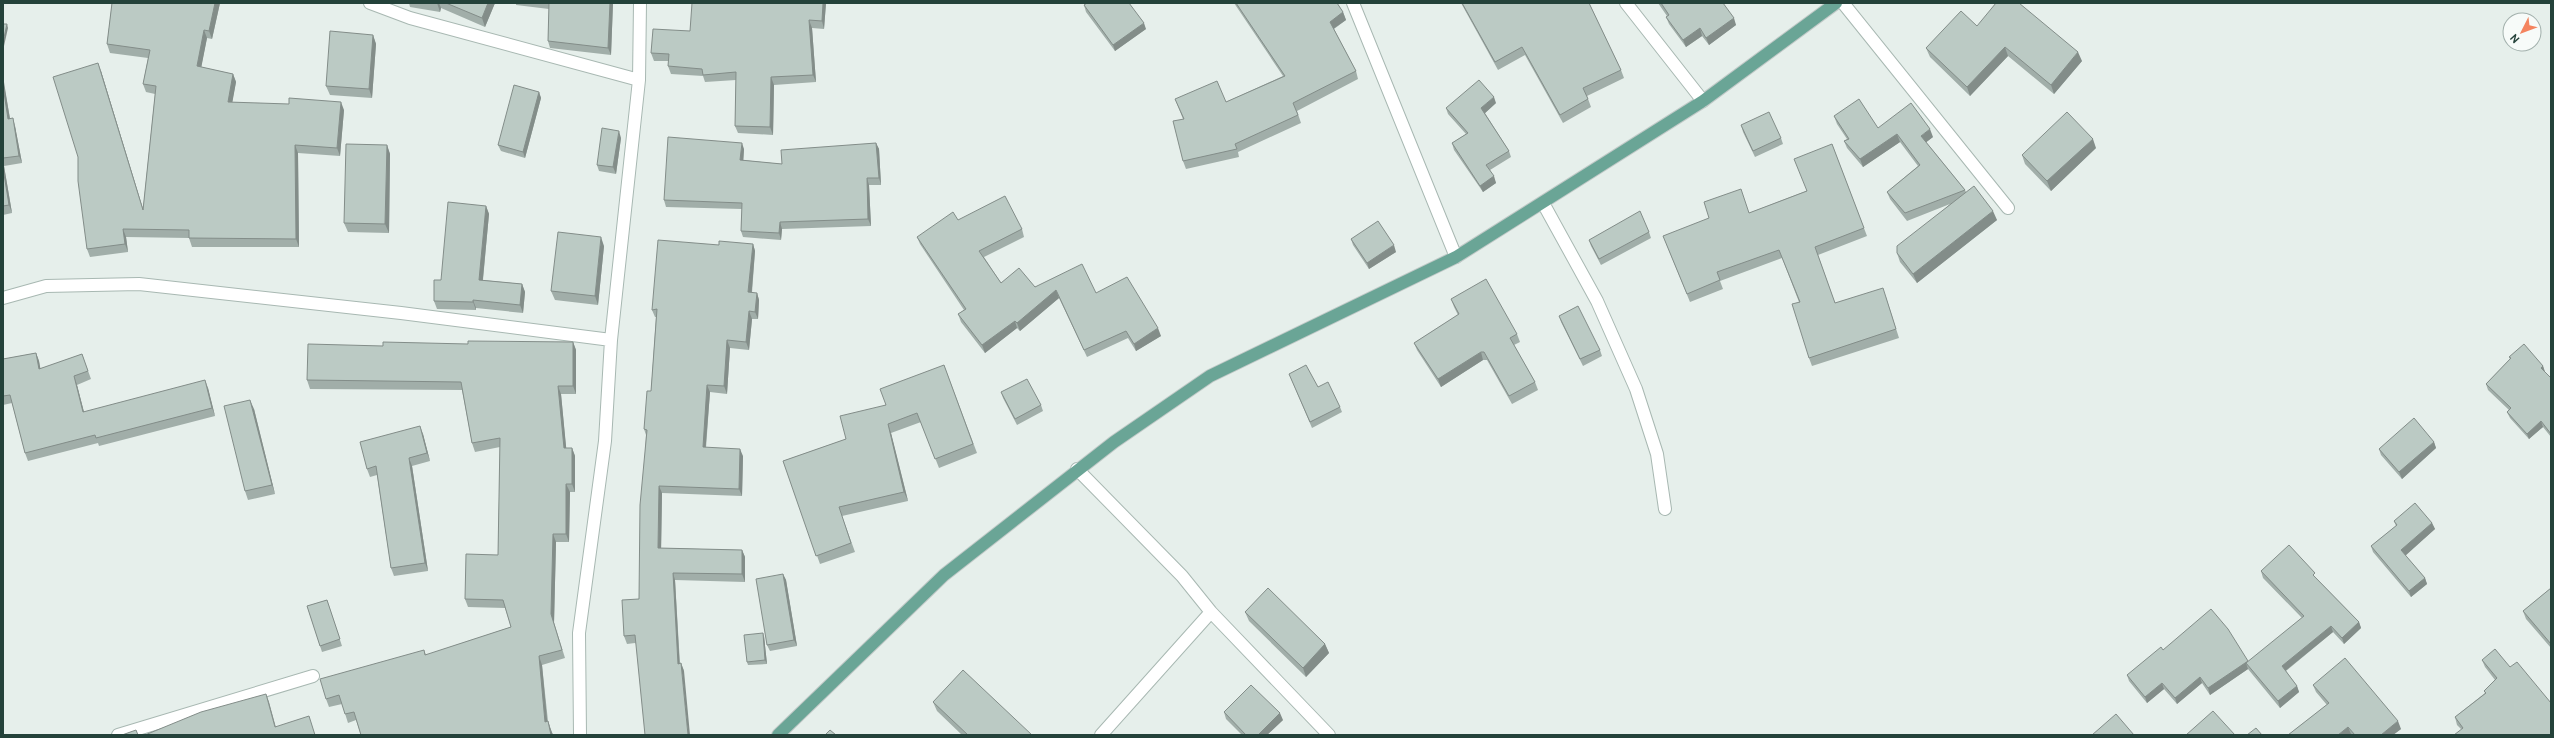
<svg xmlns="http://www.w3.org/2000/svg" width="2554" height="738" viewBox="0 0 2554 738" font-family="Overpass,sans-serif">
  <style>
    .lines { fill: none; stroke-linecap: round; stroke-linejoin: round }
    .minor-casing { stroke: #a8b8b2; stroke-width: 14 }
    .major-casing { stroke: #c2cac8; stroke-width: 14 }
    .minor { stroke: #fff; stroke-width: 12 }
    .major { stroke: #6aa596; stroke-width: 12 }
    .wall { fill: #a1aea9 }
    .shaded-wall { fill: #838d89 }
    .building { fill: #bbcac4; stroke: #838d89 }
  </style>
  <rect width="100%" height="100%" fill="#e6efeb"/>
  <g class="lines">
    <g class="minor-casing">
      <path id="minor" d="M370,3L410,18L639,80
        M1353,3L1456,257
        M1626,3L1703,101
        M1843,3L2008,208
        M1543,203L1597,301L1636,389L1657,454L1665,509
        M3,298L46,286L139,284L401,313L611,340
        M1077,469L1182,576L1211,612L1329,735
        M118,735L313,676
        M580,735L579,633L605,441L611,340L639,80L640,3
        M1101,735L1211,612"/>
    </g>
    <g class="major-casing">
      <path id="major" d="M778,735L944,575L1114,442L1210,376L1456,257L1703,101L1836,3"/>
    </g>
    <use href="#minor" class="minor"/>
    <use href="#major" class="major"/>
  </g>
  <path class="wall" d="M112,3H220L212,39L207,38L201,67L233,74L236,82L232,102L344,110L340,156L298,153L299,247H192L189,238L126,237L128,252L90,257L87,249L101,71L143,209L155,94L146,92L143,84L148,58L110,53L107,44Z
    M409,3H495L485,27L441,8L440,12L410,7Z
    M516,3H613L611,55L550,48L548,41L549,9L516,5Z
    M826,3L824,29L812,28L816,82L774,85L773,135L738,133L735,126L736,80L705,82L703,76L671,74L668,66L669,61H654L651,53L690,31Z
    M1234,3H1337L1343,12L1346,20L1334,29L1356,71L1358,79L1297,111L1301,123L1238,152L1239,157L1186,169L1183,161V119L1175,99L1226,102L1283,76Z
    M1461,3H1589L1621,70L1624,78L1587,96L1591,107L1563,123L1525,55L1498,70Z
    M1658,3H1723L1736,25L1709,45L1702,36L1686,47L1669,24L1666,17L1667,16Z
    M1084,5L1146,29L1115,51L1086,12Z
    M1977,26L2082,61L2054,94L2008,56L1970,96L1930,57L1926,48Z
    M373,35L376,44L372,98L330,95L326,86Z
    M3,80L10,118L15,126L22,163L4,166L12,213L3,215Z
    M539,92L541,98L525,158L501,151L498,145Z
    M1496,103L1485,113L1509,151L1511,157L1490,170L1496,183L1483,192L1454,150L1452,143L1466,134L1448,114L1446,108Z
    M1834,116L1878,128L1933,137L1926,142L1965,190L1966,192L1997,220L1917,283L1900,262L1897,253L1950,204L1907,221L1890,199L1887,192L1918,166L1900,142L1863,167L1847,148L1844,141L1847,139L1837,124Z
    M1741,125L1781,138L1783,144L1755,157L1743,132Z
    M621,138L616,174L599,171L597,165Z
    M876,143L879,149L881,185H869L871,226L782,229L781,240L743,237L741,231L742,209L666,207L664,200L744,149L743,160L782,164Z
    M1832,144L1867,236L1818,255L1835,303L1886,297L1899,338L1812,366L1809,358L1799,302L1782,258L1720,281L1723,289L1690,302L1663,236L1749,213L1806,191Z
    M387,145L390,154L389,233L348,232L344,223Z
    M2096,148L2051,191L2025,164L2022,155Z
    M486,206L489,214L483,280L522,284L525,292L523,313L476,308V310L437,309L434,301L441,280Z
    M958,220L1022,229L1024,237L984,257L1001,283L1096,293L1161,336L1136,351L1128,338L1087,357L1059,298L1020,331L1017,328L985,353L961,322L958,314L964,310L920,244L917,237Z
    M1649,232L1651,238L1601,265L1591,246L1589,240Z
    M1351,239L1396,252L1369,269L1353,245Z
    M753,244L755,251L752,293H757L759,300L758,319H752L749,350L730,348L727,394L710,392L706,448L743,456L742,496L662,493L661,548L742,550L745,557V582L675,580L680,664L681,663L684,671L635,643L627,644L624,636L639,599L646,435L644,429L651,391L656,317H655L652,310L719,245Z
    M604,246L598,305L555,300L551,291Z
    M1451,299L1517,334L1520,342L1514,345L1535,382L1538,390L1512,404L1487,360H1483L1441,387L1417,350L1414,343L1458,315L1454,307Z
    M1559,316L1600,350L1602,356L1583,366L1561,322Z
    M573,342L576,350V394H561L566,448H572L575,456V492H570L569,542H556L554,623L565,658L542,665L548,721L551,730L553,735H361L356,720L348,723L342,704L329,707L326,699L424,650L426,655L511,627L505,608L468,607L465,599L498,555L500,447L475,452L472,443L462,390L310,389L307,380L383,346Z
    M36,353L39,361L40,369L82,354L91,379L77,385L84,412L208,388L215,416L99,446L98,443L28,461L25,453L12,403L3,405V359Z
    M2509,357L2543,366L2545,372L2551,378V437L2543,427L2529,439L2510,418L2507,412L2509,410L2488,390L2486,384L2510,359Z
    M944,365L977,453L939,468L921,422L891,433L908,501L842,516L855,552L820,564L783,461L846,439L885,405Z
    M1289,374L1318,387L1340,407L1342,412L1312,428Z
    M1001,392L1041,405L1043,411L1017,425L1003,398Z
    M254,409L275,494L248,500L245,491Z
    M423,434L430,461L412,466L428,571L394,576L391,568L377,475L370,477L367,469Z
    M2434,442L2436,448L2402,479L2381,455L2379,449Z
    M2394,521L2432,523L2435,529L2405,555L2425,578L2427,584L2411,597L2373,552L2371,546L2396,526Z
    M2261,571L2317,579L2359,622L2361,628L2344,644L2333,632L2286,671L2297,686L2299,692L2280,708L2248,669L2210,695L2202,683L2177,704L2164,689L2147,703L2129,681L2127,675L2163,650L2248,662L2302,618L2263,578Z
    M783,574L786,580L797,646L770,651L767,645Z
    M2551,588V648L2526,619L2523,611Z
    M327,600L342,646L322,652L307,606Z
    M1245,612L1325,644L1329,653L1306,677L1249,621Z
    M764,636L767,664L748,665L747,662Z
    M2482,660L2510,667L2551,703L2461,729L2457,725L2455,717L2485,693L2484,691L2495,680L2485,667Z
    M2313,685L2401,729L2393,735H2352L2351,734L2350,735H2288L2327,705L2316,692Z
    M933,702L1032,735H962L937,711Z
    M1224,712L1283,720L1267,735H1242L1226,719Z"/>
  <path class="shaded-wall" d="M215,3H220L212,39L209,31Z
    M437,3H439L441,8L440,12Z
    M488,3H495L485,27L482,18Z
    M610,3H613L611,55L608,48Z
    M823,3H826L824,29L822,21Z
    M1343,12L1346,20L1333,29L1330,22Z
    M1734,18L1736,25L1709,45L1706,38Z
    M809,20L812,28L816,82L813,75Z
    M1144,23L1146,29L1115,51L1113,45Z
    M7,24L8,28L4,46L3,42Z
    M1700,28L1702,36L1686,47L1683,40Z
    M204,30L207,38L200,74L197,66Z
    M373,35L376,44L372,98L369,89Z
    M2005,47L2008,56L1970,96L1967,87Z
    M2078,52L2082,61L2054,94L2051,85Z
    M98,63L101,71L146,219L143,210Z
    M233,74L236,82L231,110L228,102Z
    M771,77L774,85L773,135L770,127Z
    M3,80L4,82L11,126L8,119L3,86Z
    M539,92L541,98L525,158L523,152Z
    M1494,97L1496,103L1484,114L1481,108Z
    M341,102L344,110L340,156L337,148Z
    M13,118L15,126L22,163L19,156Z
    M1930,129L1933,137L1924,144L1921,136Z
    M619,131L621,138L616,174L613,167Z
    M1897,134L1900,142L1863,167L1860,159Z
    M2093,139L2096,148L2051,191L2047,181Z
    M742,143L744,149L743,167L740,160Z
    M876,143L879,149L881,185L879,178Z
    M295,145L298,153L299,247L296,239Z
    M387,145L390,154L389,233L385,224Z
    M3,163L4,166L12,213L9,205L3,168Z
    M1494,176L1496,183L1483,192L1480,186Z
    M867,178L869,185L871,226L868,219Z
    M486,206L489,214L482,288L479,280Z
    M1993,211L1997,220L1917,283L1913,274Z
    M780,222L782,229L781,240L779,233Z
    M123,229L126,237L128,252L125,244Z
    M601,237L604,246L598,305L595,296Z
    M753,244L755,251L751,300L748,292Z
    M1394,245L1396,252L1369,269L1367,263Z
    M522,284L525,292L523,313L520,305Z
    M1056,290L1059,298L1020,331L1017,323Z
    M757,293L759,300L758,319L755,312Z
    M473,300L476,308V310L473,302Z
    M749,311L752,319L749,350L746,342Z
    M1015,321L1017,328L985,353L982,345Z
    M1158,328L1161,336L1136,351L1134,344Z
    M727,340L730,348L727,394L724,386Z
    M573,342L576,350V394L573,386Z
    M1481,352L1483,360L1441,387L1438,379Z
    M36,353L39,361L42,377L39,369Z
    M2543,366L2545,372L2541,368Z
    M74,376L77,385L86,420L83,412Z
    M205,380L208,388L215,416L212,408Z
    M707,385L710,392L705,455L703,447Z
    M558,386L561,394L567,456L564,448Z
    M250,400L254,409L275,494L272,485Z
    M2541,421L2543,427L2529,439L2527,434Z
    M888,424L891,433L908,501L904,492Z
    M420,426L423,434L430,461L427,453Z
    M2434,442L2436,448L2402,479L2399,472Z
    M572,448L575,456V492L572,484Z
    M740,449L743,456L742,496L739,489Z
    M409,458L412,466L428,571L425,563Z
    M566,484L570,492L569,542L566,534Z
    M659,486L662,493L661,556L658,548Z
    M2432,523L2435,529L2404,557L2401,550Z
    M553,534L556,542L554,623L565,658L551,614Z
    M742,550L745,557V582L742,574Z
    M673,573L675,580L680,671L678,664Z
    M783,574L786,580L797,646L794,640Z
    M2425,578L2427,584L2411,597L2409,591Z
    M2359,622L2361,628L2344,644L2342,638Z
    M2331,626L2333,632L2284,672L2282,666Z
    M763,633L764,636L767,664L765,660Z
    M1325,644L1329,653L1306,677L1303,668Z
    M539,656L542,665L548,730L545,722Z
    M2248,661L2250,667L2246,663L2248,669L2210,695L2208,688Z
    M681,663L684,671L690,735H688Z
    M2200,677L2202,683L2177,704L2175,698Z
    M2162,683L2164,689L2147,703L2145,697Z
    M2297,686L2299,692L2280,708L2278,701Z
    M266,694L269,702L278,735L275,727Z
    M1280,713L1283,720L1267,735H1258Z
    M548,721L551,730L553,735H551Z
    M2398,721L2401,729L2393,735H2381Z
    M2348,727L2351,734L2350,735H2338Z"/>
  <path class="building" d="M112,3H215L209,31L204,30L197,66L233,74L228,102L289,104V98L341,102L337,148L295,145L296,239L189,238V230L123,229L125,244L87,249L78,181V157L53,77L98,63L143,210L156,86L143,84L150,50L107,44Z
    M446,3H488L482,18Z
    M549,3H610L608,48L548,41Z
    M692,3H823L822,21L809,20L813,75L771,77L770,127L735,126L736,72L703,75L702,69L668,66L669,54L651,53L653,29L690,31Z
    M1087,3H1129L1144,23L1113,45L1084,5Z
    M1236,3H1337L1343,12L1330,22L1356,71L1293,103L1298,115L1235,144L1237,149L1183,161L1173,121L1184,119L1175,99L1217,81L1226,102L1285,76Z
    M1462,3H1589L1621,70L1583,88L1588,99L1560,115L1522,47L1495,62Z
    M1661,3H1723L1734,18L1706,38L1700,28L1683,40L1666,17L1669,15Z
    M1996,3H2019L2078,52L2051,85L2005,47L1967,87L1926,48L1961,11L1977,26Z
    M3,24H7L3,42Z
    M330,31L373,35L369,89L326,86Z
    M1479,80L1494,97L1481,108L1509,151L1486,165L1494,176L1480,186L1452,143L1468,133L1446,108Z
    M514,85L539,92L523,152L498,145Z
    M3,86L8,119L13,118L19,156L3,158Z
    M1859,99L1878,128L1911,103L1930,129L1921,136L1965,190L1905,213L1887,192L1920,165L1897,134L1860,159L1844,141L1849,139L1834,116Z
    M1769,112L1781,138L1753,151L1741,125Z
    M2067,112L2093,139L2047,181L2022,155Z
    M602,128L619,131L613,167L597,165Z
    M668,137L742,143L740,160L782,164L781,150L876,143L879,178H867L868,219L780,222L779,233L741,231L742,203L664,200Z
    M346,144L387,145L385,224L344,223Z
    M1832,144L1864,228L1815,247L1835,303L1883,288L1896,329L1809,358L1792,304L1800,302L1779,250L1717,272L1720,280L1687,294L1663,236L1709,218L1704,202L1741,189L1749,213L1807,191L1794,159Z
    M3,168L9,205L3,206Z
    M1974,186L1993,211L1913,274L1897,253V246Z
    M1005,196L1022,229L979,251L1001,283L1019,268L1035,287L1082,264L1096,293L1127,277L1158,328L1134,344L1126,331L1084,350L1056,290L1017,323L1015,321L982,345L958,314L966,309L917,237L953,212L958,220Z
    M448,202L486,206L479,280L522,284L520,305L473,300V302L434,301V280H441Z
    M1640,211L1649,232L1599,259L1589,240Z
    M1378,221L1394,245L1367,263L1351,239Z
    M558,232L601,237L595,296L551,291Z
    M658,240L719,245V241L753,244L748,292L757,293L755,312L749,311L746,342L727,340L724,386L707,385L703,447L740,449L739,489L659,486L658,548L742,550V574L673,573L678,664L681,663L688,735H645L635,635L624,636L622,600L639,599L640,505L647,430L644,429L647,391H651L657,309L652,310Z
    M1486,279L1517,334L1510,338L1535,382L1509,396L1484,352H1481L1438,379L1414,343L1459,314L1451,299Z
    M1578,306L1600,350L1580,359L1559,316Z
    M468,341L573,342V386H558L564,448H572V484H566V534H553L551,614L562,650L539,656L545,722L548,721L551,735H361L354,712L345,714L339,695L326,699L320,679L424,650L425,655L511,627L503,600L465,599L466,554L498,555L500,438L472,443L461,382L307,380L308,344L383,346V342L468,344Z
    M2524,344L2543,366L2541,368L2551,378V434L2541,421L2527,434L2507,412L2511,408L2486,384L2511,358L2509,357Z
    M36,353L39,369L82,354L88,371L74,376L83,412L205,380L212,408L96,438L95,435L25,453L10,395L3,396V359Z
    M944,365L973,444L935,459L917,413L888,424L904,492L839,507L851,543L816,556L783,461L846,439L840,416L886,405L880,389Z
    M1306,365L1318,387L1328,382L1340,407L1310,422L1289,374Z
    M1027,379L1041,405L1015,419L1001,392Z
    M250,400L272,485L245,491L224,406Z
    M2414,418L2434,442L2399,472L2379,449Z
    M420,426L427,453L409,458L425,563L391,568L376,466L367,469L360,442Z
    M2415,503L2432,523L2401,550L2425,578L2409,591L2371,546L2397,525L2394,521Z
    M2289,545L2315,573L2313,575L2359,622L2342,638L2331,626L2282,666L2297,686L2278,701L2246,663L2304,616L2261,571Z
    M783,574L794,640L767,645L756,579Z
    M1268,588L1325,644L1303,668L1245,612Z
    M2551,588V644L2523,611Z
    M327,600L340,639L320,646L307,606Z
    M2211,609L2228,629L2248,661L2208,688L2200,677L2175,698L2162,683L2145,697L2127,675L2161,647L2163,650Z
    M763,633L765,660L747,662L744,635Z
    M2495,649L2510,667L2517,662L2551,703V735H2454L2463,728L2455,717L2486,693L2484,691L2497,678L2482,660Z
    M2345,658L2398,721L2381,735H2355L2348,727L2338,735H2288L2329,703L2313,685Z
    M963,670L1032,735H968L933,702Z
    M1251,685L1280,713L1258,735H1246L1224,712Z
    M266,694L275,727L309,716L315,735H145L201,712Z
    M2213,711L2235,735H2186Z
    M2116,714L2134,735H2092Z
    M2256,728L2262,735H2247Z
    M136,730L138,735H122Z
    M830,730L836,735H825Z"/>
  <rect width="2554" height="738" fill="none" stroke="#24423a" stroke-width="8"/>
  <g transform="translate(2522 32) rotate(228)"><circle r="19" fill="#f7fbf9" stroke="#a3b1ad"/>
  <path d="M0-3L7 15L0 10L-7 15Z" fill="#f4845f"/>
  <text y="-6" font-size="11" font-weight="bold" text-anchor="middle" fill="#24423a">N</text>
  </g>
</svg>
